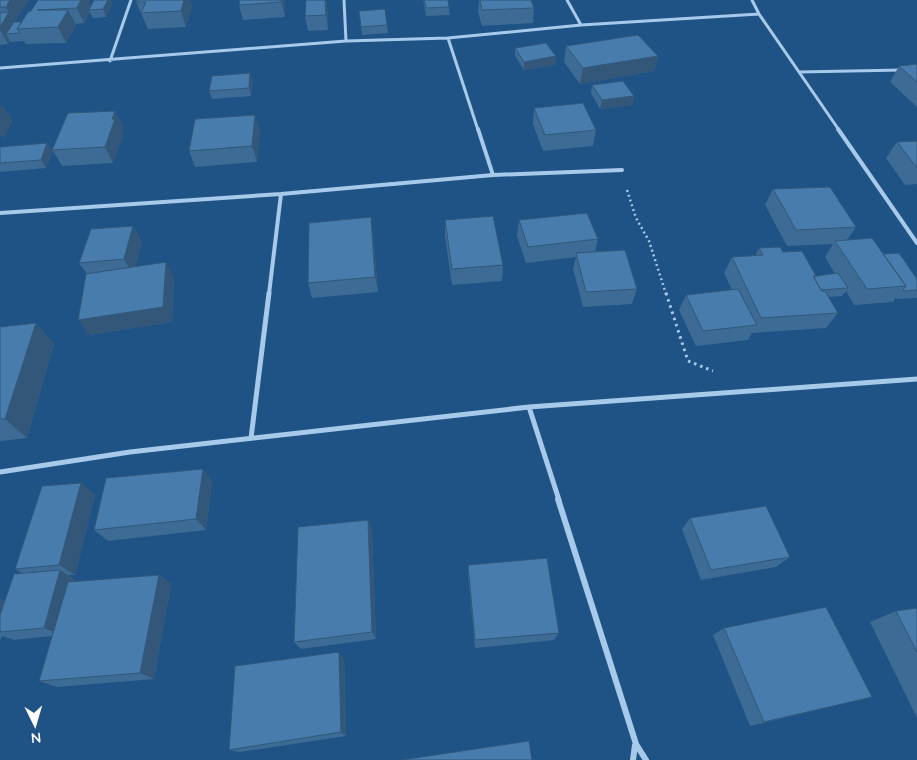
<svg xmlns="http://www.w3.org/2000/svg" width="917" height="760" viewBox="0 0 917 760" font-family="Quicksand,sans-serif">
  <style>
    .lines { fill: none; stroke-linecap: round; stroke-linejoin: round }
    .path-far1 { stroke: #a7caea; stroke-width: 2.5; stroke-dasharray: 2 3; stroke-linecap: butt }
    .path { stroke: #a7caea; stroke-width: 3; stroke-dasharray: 2.5 4; stroke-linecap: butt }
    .street-far3 { stroke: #a7caea; stroke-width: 3 }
    .street-far2 { stroke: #a7caea; stroke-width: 4 }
    .street-far1 { stroke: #a7caea; stroke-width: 5 }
    .street { stroke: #a7caea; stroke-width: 6 }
    .wall { fill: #3d6b95 }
    .shaded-wall { fill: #325779 }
    .building { fill: #477cad; stroke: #325779 }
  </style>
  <rect width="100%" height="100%" fill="#1f5285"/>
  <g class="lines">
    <path class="path-far1" d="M627,190L636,218L649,241L666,294"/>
    <path class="path" d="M666,293L688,361L713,371"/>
    <path class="street-far3" d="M344,0L346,41
      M567,0L581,25
      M752,0L759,14L839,130
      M448,38L478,130
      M110,61L131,0
      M0,68L346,41L448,38L581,25L759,14
      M799,72L902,70"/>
    <path class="street-far2" d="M478,129L493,175
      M838,129L917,243
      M0,213L281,194L493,175L622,170
      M269,294L281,194"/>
    <path class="street-far1" d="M529,407L559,500
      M251,438L269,293
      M0,472L130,452L529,407L917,379"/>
    <path class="street" d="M558,499L636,744L646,760
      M633,760L635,745"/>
  </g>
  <path class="wall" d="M0,0H29L14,22H22L28,12L113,4L106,17L93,18L90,12L84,23L75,24L76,25L66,43L26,44L24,41L11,42L10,41L8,44L0,45Z
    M137,0L192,6L186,27L148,29L136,2Z
    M240,0H285V17L243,20L239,5Z
    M423,0H448L449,7L450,15L426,16Z
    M479,0H531L534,8L533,23L482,26L478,12Z
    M327,3L328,30L308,31L305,16Z
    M359,11L387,25L388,33L362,35Z
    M566,46L658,56L654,71L580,84L564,62Z
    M515,48L556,56L555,65L524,70L515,56Z
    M917,64V107L890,82L899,66Z
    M253,82L251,96L212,99L209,91Z
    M592,85L634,96L632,105L600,109L591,93Z
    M534,108L596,130L593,146L543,151L533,124Z
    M115,111L123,127L122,132L123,135L113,163L62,166L53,151L46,168L0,172V147L52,150Z
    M255,115L260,131L257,162L195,167L189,151Z
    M917,141V184L905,185L886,158L897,142Z
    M773,189L856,227L847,240L883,254L917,279V298L897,299L896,298L893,302L854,305L846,291L842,296L828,297L838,313L826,328L752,333L748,340L696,346L679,310L686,295L732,290L724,273L732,257L755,256L759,248L783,252L816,276L835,274L825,257L833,244L787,246L765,205Z
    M445,220L503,265L502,281L452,285L445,236Z
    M519,220L598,239L595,252L637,289L632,304L583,307L573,269L576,257L526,263L517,236Z
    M373,233L378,292L312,298L308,283Z
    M142,241L135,267L174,278L172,322L89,335L87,274L79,263Z
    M36,323L54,344L27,438L0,441V327Z
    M203,469L212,481L206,530L108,541L94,530Z
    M81,483L95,495L75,575H68L75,580V582L159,575L171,584L154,679L57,687L39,681L52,636L14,640L2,636L0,640V599L5,601L22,573L15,569Z
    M690,518L790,557L776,567L701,580L682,529Z
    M368,520L372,531L376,639L301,649L294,642Z
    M468,565L559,633L554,640L475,648L468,575Z
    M917,608V718L870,622L896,611Z
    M724,628L872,697L750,726L713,635Z
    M344,659L346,736L240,752L229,750Z"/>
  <path class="shaded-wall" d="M10,0H29L15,22L6,7Z
    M81,0H89L92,7L89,10L90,12L84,23L77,8Z
    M108,0H111L113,4L106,17L103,9Z
    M184,0H190L192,6L186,27L181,11Z
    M281,0H285V17Z
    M325,0H327V3L328,30L326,15Z
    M68,10L76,25L66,43L58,27Z
    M9,12L18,28L6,34L10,41L8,44L0,30V27Z
    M556,56L555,65L524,70V62Z
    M658,56L654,71L580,84L583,68Z
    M250,73L253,82L251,96L249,88Z
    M634,96L632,105L600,109L602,100Z
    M2,105L13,121L3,139L0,135V109Z
    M115,111L123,127L122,132L123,135L113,163L105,147Z
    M255,115L260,131L257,162L252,146Z
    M47,143L53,151L46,168L41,160Z
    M371,217L373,233L378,292L375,277Z
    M133,226L142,241L133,275L124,259Z
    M166,262L174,278L172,322L89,335L78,320Z
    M36,323L54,344L27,438L5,419Z
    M203,469L212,481L206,530L196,519Z
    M81,483L95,495L75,575L59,565Z
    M368,520L372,531L376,639L372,632Z
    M60,570L75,580L61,635L44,628Z
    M159,575L171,584L154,679L140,673Z
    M0,599L14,605L0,632Z
    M339,652L344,659L346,736L341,732Z"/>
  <path class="building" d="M0,0H10L6,7H0Z
    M38,0H81L77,8L37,10H68L58,27L17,29L28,12L31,11Z
    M94,0H108L103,9L89,10Z
    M137,0H184L181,11L141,13L146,2H136Z
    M240,0H281V2L239,5Z
    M306,0H325L326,15L305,16Z
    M424,0H448L449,7L426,8Z
    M480,0H531L534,8L482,10Z
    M385,9L387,25L361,27L359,11Z
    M9,12L0,27V13Z
    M14,22H22L17,29L20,33L6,34Z
    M638,35L658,56L583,68L566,46Z
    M546,43L556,56L524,62L515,48Z
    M917,64V82L899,66Z
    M250,73L249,88L209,91L212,76Z
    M623,81L634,96L602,100L592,85Z
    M583,103L596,130L545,135L534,108Z
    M115,111L112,119H115L105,147L52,150L68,113Z
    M255,115L252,146L189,151L195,119Z
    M917,141V168L897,142Z
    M47,143L41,160L0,163V147Z
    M830,187L856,227L796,230L773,189Z
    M587,213L598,239L528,247L519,220Z
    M493,216L503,265L452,269L445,220Z
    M371,217L375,277L308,283L309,223Z
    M133,226L124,259L79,263L91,229Z
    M872,238L906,286L867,289L835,241Z
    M780,247L783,252L802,251L816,276H813L822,291H825L838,313L761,318L732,257L763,255L759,248Z
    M625,250L637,289L586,292L576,253Z
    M899,253L917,279V290L903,291V290L906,286L883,254Z
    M166,262L163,307L78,320L86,274Z
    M838,273L848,288L821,290L814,278L816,276Z
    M738,289L757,325L703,331L686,295Z
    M36,323L5,419H0V327Z
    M203,469L196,519L94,530L106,478Z
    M81,483L59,565L15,569L42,486Z
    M766,506L790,557L711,570L690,518Z
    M368,520L372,632L294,642L298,527Z
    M547,558L559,633L475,640L468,565Z
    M60,570L44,628L0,632V615L14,574Z
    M159,575L140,673L39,681L68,582Z
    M826,607L872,697L764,722L724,628Z
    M917,608V652L896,611Z
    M339,652L341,732L229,750L235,666Z
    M529,741L532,760H401Z"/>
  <g transform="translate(35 725) rotate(175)" stroke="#1f5285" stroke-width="4" paint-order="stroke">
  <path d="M0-4L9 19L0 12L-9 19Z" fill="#ffffff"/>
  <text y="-8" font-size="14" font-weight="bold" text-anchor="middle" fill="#ffffff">N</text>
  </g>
</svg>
